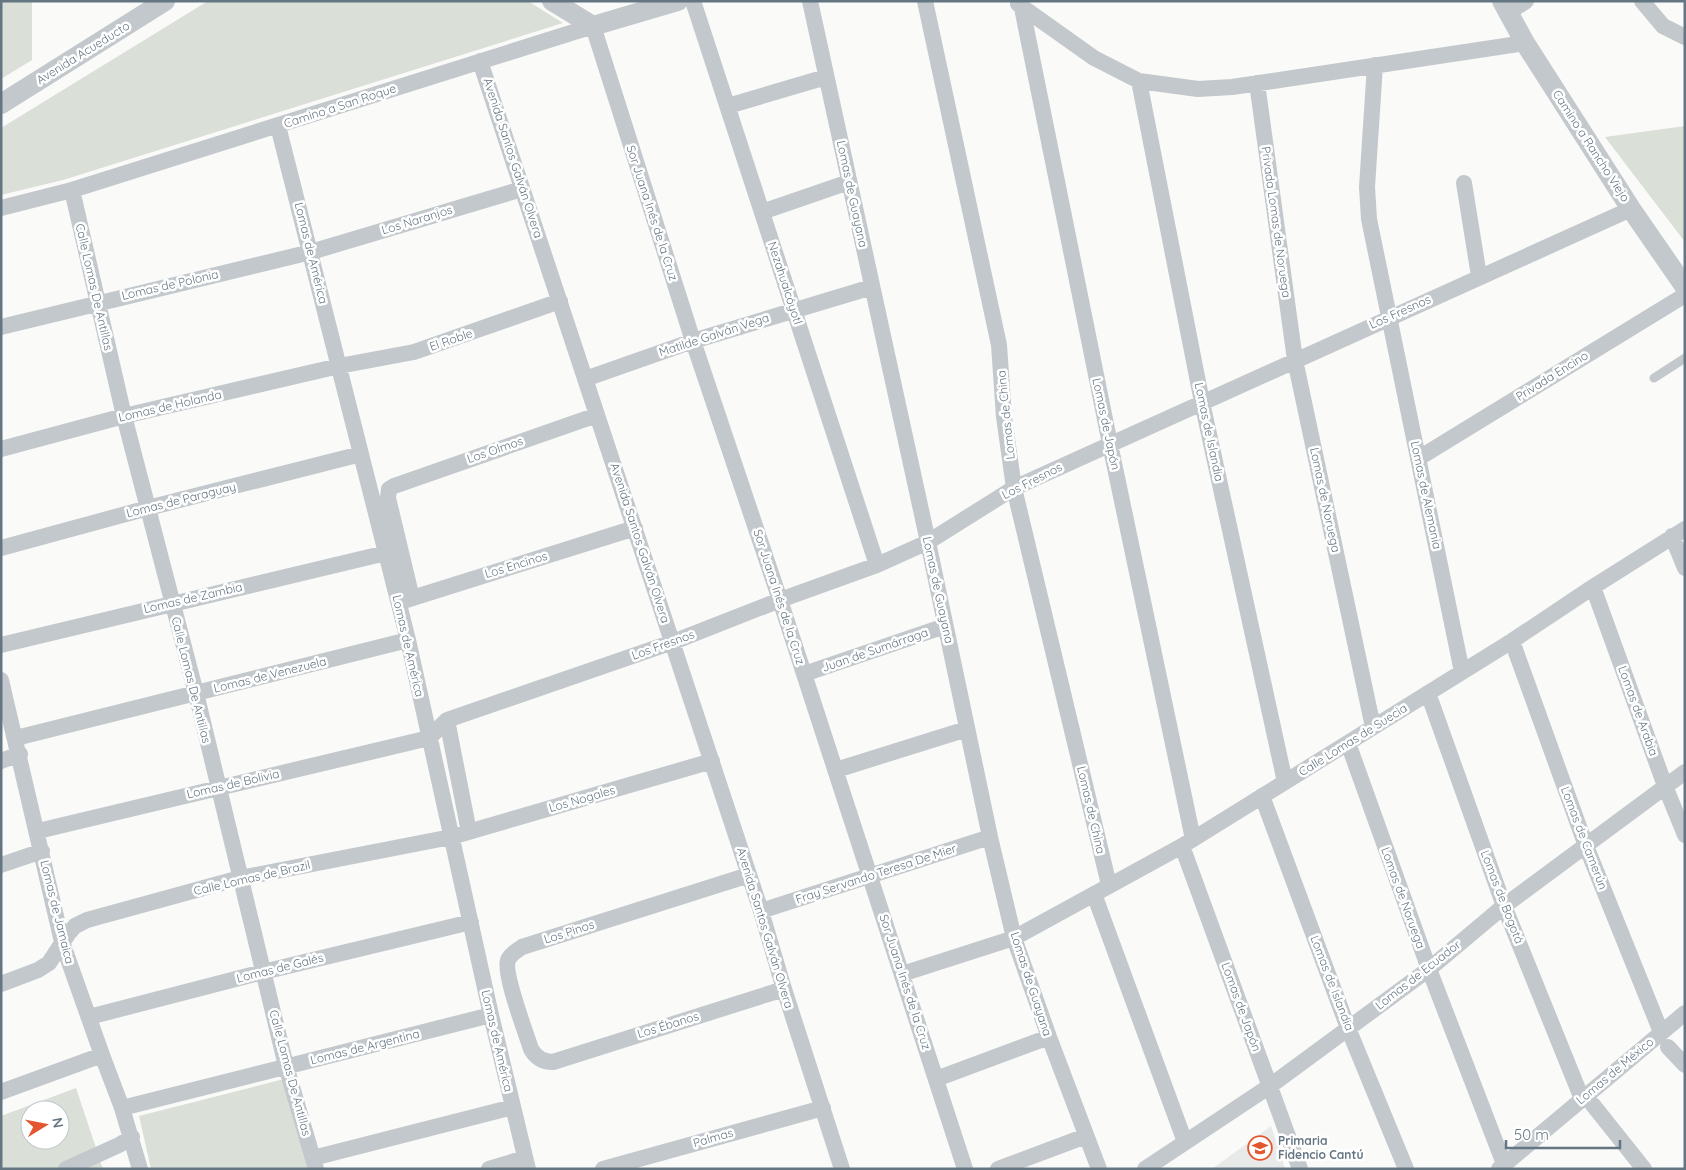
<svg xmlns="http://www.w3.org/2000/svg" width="1686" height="1170" viewBox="0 0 1686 1170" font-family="Quicksand,sans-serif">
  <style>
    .built { fill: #e8e9e9 }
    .green { fill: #dadfd7; fill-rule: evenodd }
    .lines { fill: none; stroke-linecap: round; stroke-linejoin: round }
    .service { stroke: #c3c8cc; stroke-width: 9 }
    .minor { stroke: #c3c8cc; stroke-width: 16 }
    .tertiary { stroke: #c3c8cc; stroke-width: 20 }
    .labels { text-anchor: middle; stroke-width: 5; stroke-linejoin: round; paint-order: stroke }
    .street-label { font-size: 12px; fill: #657683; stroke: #fff }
    .poi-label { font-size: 12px; font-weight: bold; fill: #657683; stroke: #fff; text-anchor: start }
  </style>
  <rect width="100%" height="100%" fill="#fafaf8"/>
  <path class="built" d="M1271,1126L1285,1169H1212Z"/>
  <path class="green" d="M1,1H32V60L1,79Z
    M208,1H528L563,23L63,180L1,195V128Z
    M1685,126V242L1605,137Z
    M284,1079L310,1169H151L139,1116Z
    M76,1088L103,1169H1V1116ZM30,1110H60V1140H30Z"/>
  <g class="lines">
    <path class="service" d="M1654,378L1685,358"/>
    <path class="minor" d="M693,1L877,565
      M810,1L928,542L990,837L1014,938L1049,1037L1099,1169
      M925,1L999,345L1004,417L1014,488L1109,885
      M1642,1L1663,26L1685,37
      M1018,4L1094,58L1139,81L1198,89L1232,87L1273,81L1525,43
      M1022,8L1110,444L1193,839
      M1508,13L1526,1
      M480,61L761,911L784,989L842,1169
      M1375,65L1367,187L1369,219L1462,672
      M1139,81L1202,402L1285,782
      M1257,83L1295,360L1373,727
      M728,106L826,77
      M278,126L408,640L491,1015L528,1169
      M1464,183L1479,276
      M72,190L124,416L196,693L286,1066L316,1169
      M1,208L72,190L593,26L693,341L780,600L965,1169
      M762,212L849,182
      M1,327L311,252L522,189
      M585,379L693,341L872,287
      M1,449L124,416L339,366L414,352L560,301
      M1419,458L1685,295
      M1672,536L1685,568
      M1,548L148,508L361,454
      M1593,587L1665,786L1685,835
      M412,598L388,498L389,489L394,486L597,415
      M403,601L635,528
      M1512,641L1586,846L1661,1032
      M1,645L386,553
      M804,674L945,626
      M1,680L62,942L102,1055L122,1108L140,1169
      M1428,693L1504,906L1582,1099
      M447,720L469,832
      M16,738L408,640
      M1348,743L1429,969L1504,1164
      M1,761L20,754
      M836,770L967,729
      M1262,796L1348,1028L1406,1169
      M38,831L429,738L447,720L673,642L780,600L877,565L928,542L1014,488L1631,209
      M1182,846L1300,1169
      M1,865L42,851
      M749,875L522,947C517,951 511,953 508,960C503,973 526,1033 531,1049C536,1058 543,1062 553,1062L784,989
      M1094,894L1185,1142
      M761,911L990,837
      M902,974L1014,938L1182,846L1512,641L1593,587L1685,529
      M1,984L38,970L49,963L68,934L75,926L87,920L240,878L451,837L712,761
      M89,1017L263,972L471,922
      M1668,1047L1685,1065
      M936,1079L1049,1037
      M1,1092L102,1055
      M1593,1105L1644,1169
      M122,1108L491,1015
      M313,1158L513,1107
      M66,1169L119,1145L132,1137
      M489,1169L525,1158
      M603,1169L823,1108
      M998,1169L1086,1136
      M1145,1169L1270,1086L1429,969L1504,906L1685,772
      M1499,1169L1685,1013"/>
    <path class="tertiary" d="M552,1L593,26L678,1
      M1502,1L1525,43L1631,209L1685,287
      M1,104L165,1"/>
  </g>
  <defs>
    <g id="school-ring" transform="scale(1.25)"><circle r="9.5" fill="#fff" stroke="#e4572e" stroke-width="1.5"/><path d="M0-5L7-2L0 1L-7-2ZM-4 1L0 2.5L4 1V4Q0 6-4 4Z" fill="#e4572e"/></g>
  </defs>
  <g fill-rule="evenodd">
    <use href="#school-ring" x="1260" y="1148"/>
  </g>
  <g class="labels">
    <g class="street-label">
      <text transform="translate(83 53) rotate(-32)" y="4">Avenida Acueducto</text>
      <text transform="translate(340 106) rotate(-18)" y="4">Camino a San Roque</text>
      <text transform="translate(1591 146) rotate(57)" y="4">Camino a Rancho Viejo</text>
      <text transform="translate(513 158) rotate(72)" y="4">Avenida Santos Galván Olvera</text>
      <text transform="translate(852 194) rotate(78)" y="4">Lomas de Guayana</text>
      <text transform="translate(652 213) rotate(72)" y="4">Sor Juana Inés de la Cruz</text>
      <text transform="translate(417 220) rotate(-17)" y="4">Los Naranjos</text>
      <text transform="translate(1276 222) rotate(82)" y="4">Privada Lomas de Noruega</text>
      <text transform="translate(311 253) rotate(76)" y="4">Lomas de América</text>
      <text transform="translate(785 283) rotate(72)" y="4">Nezahualcóyotl</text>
      <text transform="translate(170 285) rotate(-13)" y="4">Lomas de Polonia</text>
      <text transform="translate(94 287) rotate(77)" y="4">Calle Lomas De Antillas</text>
      <text transform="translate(1400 312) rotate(-24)" y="4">Los Fresnos</text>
      <text transform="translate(714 335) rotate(-18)" y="4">Matilde Galván Vega</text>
      <text transform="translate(451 340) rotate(-19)" y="4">El Roble</text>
      <text transform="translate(1552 376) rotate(-32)" y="4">Privada Encino</text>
      <text transform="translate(170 406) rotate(-13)" y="4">Lomas de Holanda</text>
      <text transform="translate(1006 415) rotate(-96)" y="4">Lomas de China</text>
      <text transform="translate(1106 424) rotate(78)" y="4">Lomas de Japón</text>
      <text transform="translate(1209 432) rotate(78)" y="4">Lomas de Islandia</text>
      <text transform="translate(495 450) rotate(-19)" y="4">Los Olmos</text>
      <text transform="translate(1032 481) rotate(-27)" y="4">Los Fresnos</text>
      <text transform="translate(1426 495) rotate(78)" y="4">Lomas de Alemania</text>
      <text transform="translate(181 500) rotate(-14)" y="4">Lomas de Paraguay</text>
      <text transform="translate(1325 500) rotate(78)" y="4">Lomas de Noruega</text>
      <text transform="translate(640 543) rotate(72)" y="4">Avenida Santos Galván Olvera</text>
      <text transform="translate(516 565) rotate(-17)" y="4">Los Encinos</text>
      <text transform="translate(938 590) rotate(78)" y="4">Lomas de Guayana</text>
      <text transform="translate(779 597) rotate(72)" y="4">Sor Juana Inés de la Cruz</text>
      <text transform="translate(193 598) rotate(-13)" y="4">Lomas de Zambia</text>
      <text transform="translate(663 645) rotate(-20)" y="4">Los Fresnos</text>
      <text transform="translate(408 646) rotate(77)" y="4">Lomas de América</text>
      <text transform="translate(875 650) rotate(-19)" y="4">Juan de Sumárraga</text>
      <text transform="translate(270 675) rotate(-14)" y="4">Lomas de Venezuela</text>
      <text transform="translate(191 680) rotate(76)" y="4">Calle Lomas De Antillas</text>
      <text transform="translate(1638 711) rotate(70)" y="4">Lomas de Arabia</text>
      <text transform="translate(1353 740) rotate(-32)" y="4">Calle Lomas de Suecia</text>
      <text transform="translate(233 784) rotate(-13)" y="4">Lomas de Bolivia</text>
      <text transform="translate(582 799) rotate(-16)" y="4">Los Nogales</text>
      <text transform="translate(1091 810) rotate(77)" y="4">Lomas de China</text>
      <text transform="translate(1584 838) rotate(69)" y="4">Lomas de Camerún</text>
      <text transform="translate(876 874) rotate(-18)" y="4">Fray Servando Teresa De Mier</text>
      <text transform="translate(252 878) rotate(-13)" y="4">Calle Lomas de Brazil</text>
      <text transform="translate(1502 897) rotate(69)" y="4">Lomas de Bogotá</text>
      <text transform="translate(1403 898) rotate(70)" y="4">Lomas de Noruega</text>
      <text transform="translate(57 912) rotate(76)" y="4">Lomas de Jamaica</text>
      <text transform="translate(765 928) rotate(73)" y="4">Avenida Santos Galván Olvera</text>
      <text transform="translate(569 932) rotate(-18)" y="4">Los Pinos</text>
      <text transform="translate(280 968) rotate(-14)" y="4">Lomas de Galés</text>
      <text transform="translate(1418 975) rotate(-38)" y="4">Lomas de Ecuador</text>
      <text transform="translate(905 982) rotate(72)" y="4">Sor Juana Inés de la Cruz</text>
      <text transform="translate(1332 983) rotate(69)" y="4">Lomas de Islandia</text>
      <text transform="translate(1031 984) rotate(72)" y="4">Lomas de Guayana</text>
      <text transform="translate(1241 1007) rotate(70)" y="4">Lomas de Japón</text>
      <text transform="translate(668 1025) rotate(-17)" y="4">Los Ébanos</text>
      <text transform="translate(497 1041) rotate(77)" y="4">Lomas de América</text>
      <text transform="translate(365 1047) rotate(-14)" y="4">Lomas de Argentina</text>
      <text transform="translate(1615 1071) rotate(-40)" y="4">Lomas de México</text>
      <text transform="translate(290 1073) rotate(75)" y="4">Calle Lomas De Antillas</text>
      <text transform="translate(713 1138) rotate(-16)" y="4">Palmas</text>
    </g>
    <g class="poi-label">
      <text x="1278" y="1145">Primaria<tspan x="1278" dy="14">Fidencio Cantú</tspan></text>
    </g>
  </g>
  <rect width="1686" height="1170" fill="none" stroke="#657683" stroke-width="5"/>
  <g transform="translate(45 1125) rotate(80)"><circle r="24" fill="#ffffff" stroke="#c1c8cd"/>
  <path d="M0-4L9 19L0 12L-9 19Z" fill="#e4572e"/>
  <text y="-8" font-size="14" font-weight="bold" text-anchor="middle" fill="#657683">N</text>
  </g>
  <path d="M1506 1140v8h114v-8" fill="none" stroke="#657683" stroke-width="2.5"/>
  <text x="1514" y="1140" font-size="15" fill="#657683" stroke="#ffffff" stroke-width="4" paint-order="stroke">50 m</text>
</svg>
